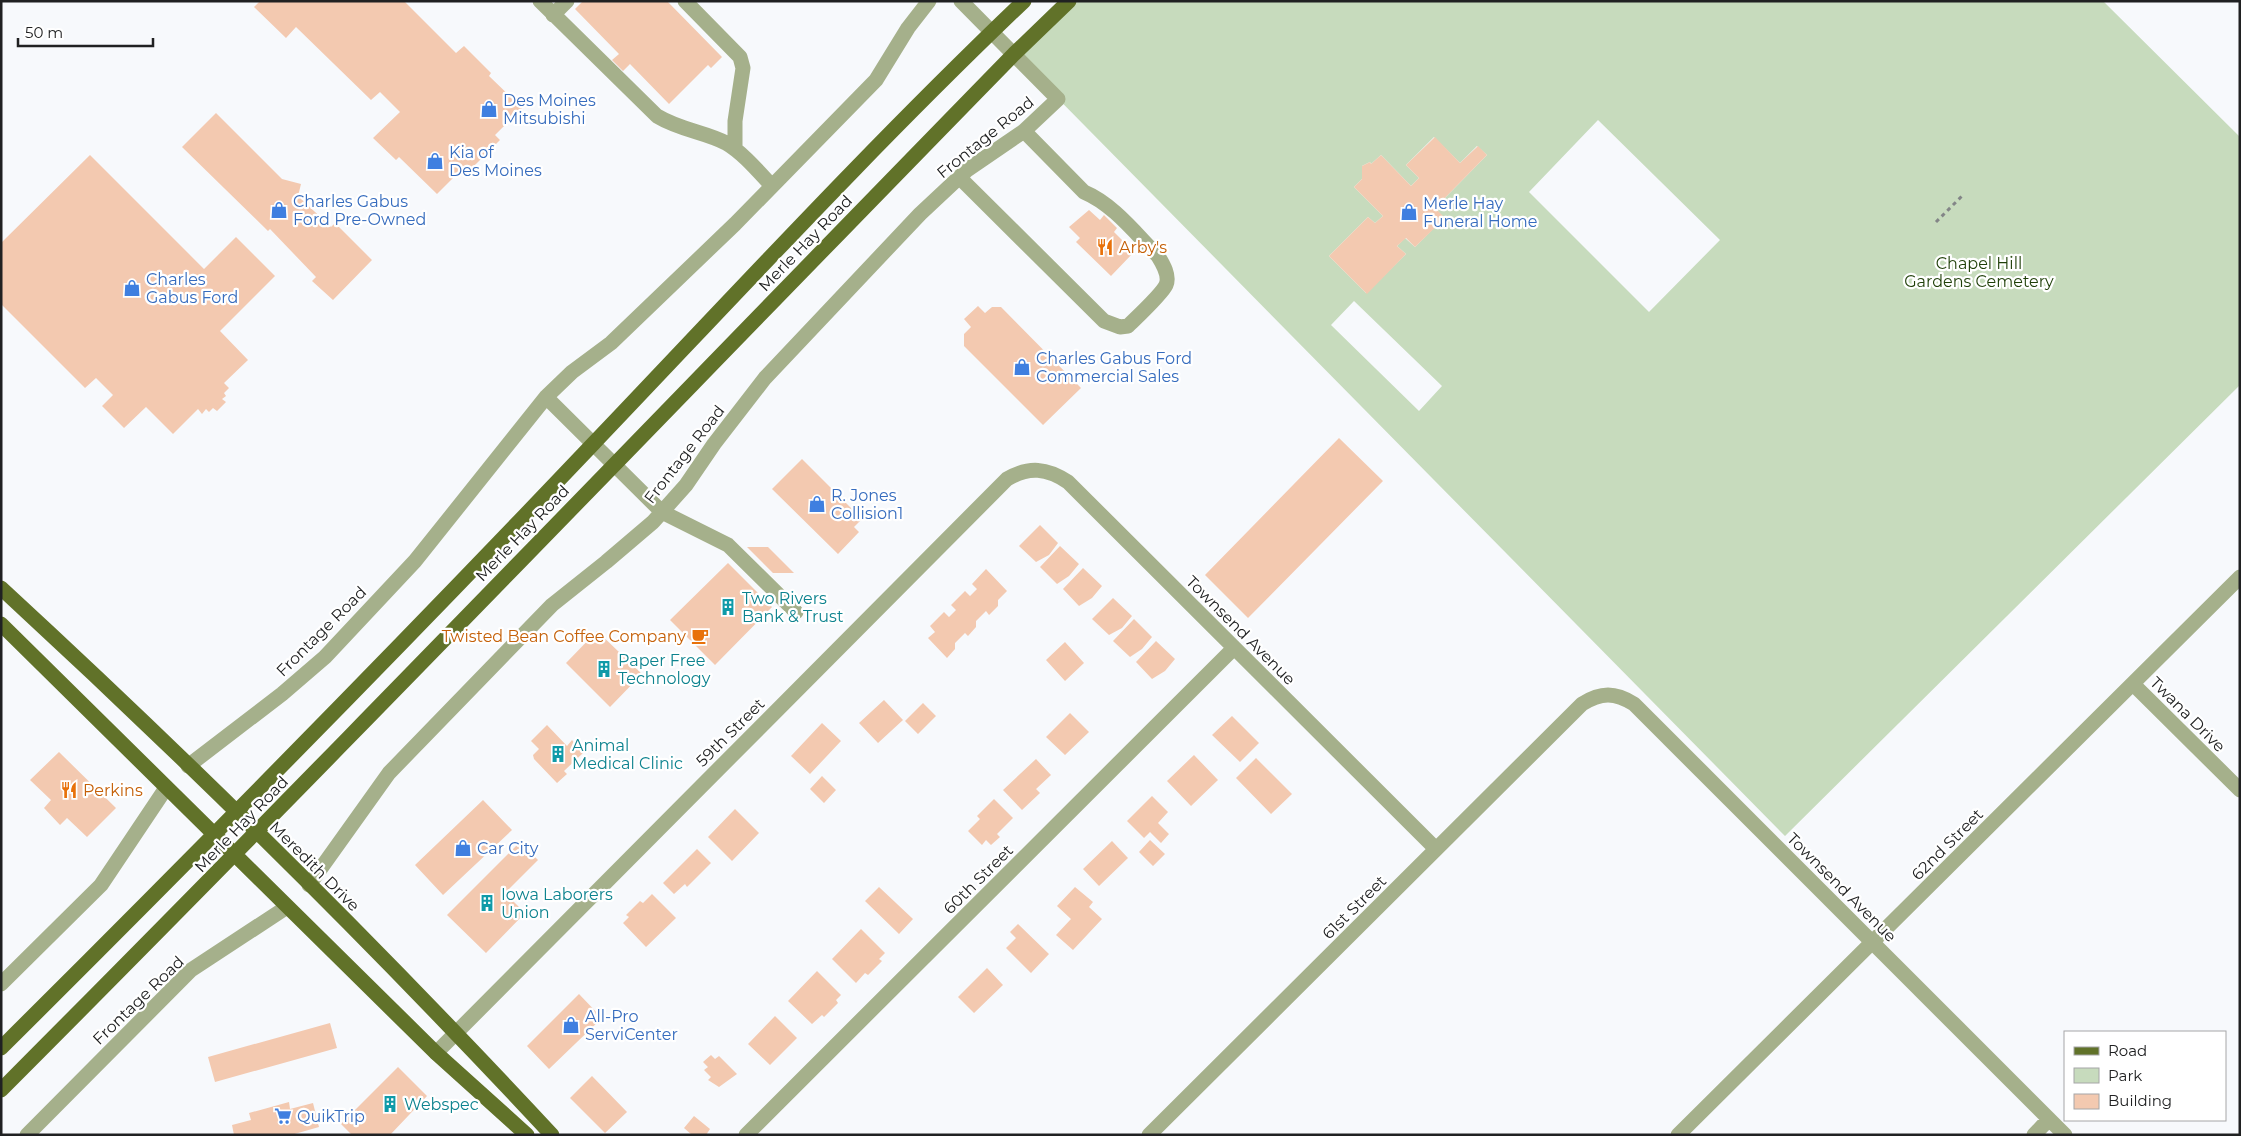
<svg xmlns="http://www.w3.org/2000/svg" width="2241" height="1136" viewBox="0 0 2241 1136" font-family="Montserrat,sans-serif">
  <style>
    .green { fill: #c7dbbd; fill-rule: evenodd }
    .building { fill: #f3c9b0 }
    .lines { fill: none; stroke-linecap: round; stroke-linejoin: round }
    .path { stroke: #838587; stroke-width: 3; stroke-dasharray: 4 4; stroke-linecap: butt }
    .minor { stroke: #a5b08b; stroke-width: 15 }
    .major { stroke: #617229; stroke-width: 15 }
    .labels { text-anchor: middle; stroke-width: 4.5; stroke-linejoin: round; paint-order: stroke }
    .shop-label { font-size: 16px; fill: #366cbe; stroke: #fff; text-anchor: start }
    .street-label { font-size: 16px; fill: #202122; stroke: #fff }
    .food-label { font-size: 16px; fill: #c56008; stroke: #fff; text-anchor: start }
    .park-label { font-size: 16px; fill: #1f3f08; stroke: #fff }
    .culture-label { font-size: 16px; fill: #0d838f; stroke: #fff; text-anchor: start }
  </style>
  <rect width="100%" height="100%" fill="#f7f9fc"/>
  <path class="green" d="M1069,1H2103L2240,137V385L1785,836L1014,54ZM1598,120L1720,240L1649,312L1529,192ZM1434,137L1460,163L1477,146L1487,155L1435,208L1444,218L1415,247L1405,238L1397,246L1406,254L1366,293L1329,256L1368,217L1375,223L1383,216L1354,187L1362,179V166L1370,162L1371,164L1381,155L1411,186L1419,178L1406,165ZM1354,301L1442,386L1419,411L1331,325Z"/>
  <path class="building" d="M260,1H404L456,53L464,46L491,73L489,76L522,108L495,135L500,140L471,169L466,165L437,194L399,157L396,160L373,138L400,112L380,92L371,100L296,27L286,38L254,7Z
    M583,1H667L722,57L711,68L708,65L669,104L630,64L623,71L612,60L619,54L575,9Z
    M216,113L282,179L301,184L298,196L331,227L335,223L372,260L333,300L312,281L316,277L270,229L268,231L182,147Z
    M1435,137L1460,163L1478,146L1487,155L1435,208L1445,218L1415,247L1406,238L1397,246L1406,254L1367,294L1329,256L1368,217L1375,223L1383,216L1354,187L1362,179V166L1370,162L1371,164L1381,155L1411,186L1419,178L1406,165Z
    M90,155L204,269L236,237L275,276L220,331L248,360L224,383L229,388L224,393L226,396L222,399L226,402L217,411L213,408L209,412L206,409L202,414L198,409L173,434L146,407L124,428L102,406L113,395L96,378L85,388L1,304V243Z
    M1089,210L1100,220L1104,215L1117,228L1114,232L1134,252L1111,276L1076,242L1080,238L1069,227Z
    M978,306L985,313L992,307H1001L1081,388L1043,425L964,346V334L971,327L964,319Z
    M1339,438L1383,481L1248,618L1205,575Z
    M802,459L862,519L854,527L859,532L838,554L772,489Z
    M1040,525L1058,543L1049,555L1036,562L1019,546Z
    M1060,546L1079,564L1069,576L1057,584L1040,567Z
    M747,547H768L794,573H773Z
    M728,563L772,607L715,665L670,620Z
    M1083,568L1102,586L1092,598L1079,606L1063,589Z
    M986,569L1007,591L998,600V606L989,615L986,611L976,621V627L968,636L965,633L955,643V649L947,658L928,638L935,632L930,626L944,612L949,617L956,610L951,605L965,591L970,596L977,589L972,584Z
    M1113,598L1132,616L1122,628L1109,635L1092,619Z
    M1134,619L1152,637L1142,649L1130,657L1113,641Z
    M597,631L642,674L610,707L566,663Z
    M1156,641L1175,659L1165,671L1152,679L1136,662Z
    M1065,642L1084,663L1065,681L1046,660Z
    M884,700L903,720L878,743L859,723Z
    M923,703L936,716L918,734L905,721Z
    M1070,713L1089,732L1065,755L1046,737Z
    M1232,716L1259,743L1240,762L1212,735Z
    M822,723L841,741L810,774L791,756Z
    M547,725L567,746L572,740L583,753L564,771L567,774L557,783L534,759L533,755L539,749L531,741Z
    M59,752L116,808L87,837L67,818L60,825L44,808L51,800L30,780Z
    M1194,755L1218,780L1191,806L1167,781Z
    M1256,758L1292,794L1271,814L1236,778Z
    M1036,759L1051,775L1036,789L1040,793L1022,810L1003,790Z
    M822,776L836,790L824,803L810,789Z
    M1152,796L1168,812L1158,823L1169,834L1161,843L1150,832L1144,838L1127,821Z
    M994,799L1013,818L997,834L1000,837L991,845L986,840L982,845L968,831L980,819L977,816Z
    M483,800L512,830L443,895L415,865Z
    M735,809L759,833L732,861L708,837Z
    M1150,840L1165,854L1153,866L1139,852Z
    M1112,841L1128,858L1099,886L1083,869Z
    M520,842L538,860L505,893L525,913L486,953L447,915Z
    M697,849L711,863L687,887L685,884L674,894L663,883Z
    M879,887L913,919L899,934L865,901Z
    M1075,887L1093,902L1089,907L1102,919L1073,950L1056,935L1071,919L1057,906Z
    M652,894L676,918L646,947L623,923L629,917L626,915L640,901L643,903Z
    M1018,924L1049,954L1031,973L1006,948L1016,938L1010,932Z
    M861,929L885,953L879,959L882,961L868,975L865,973L856,983L832,959Z
    M987,968L1003,985L974,1013L958,997Z
    M817,971L841,995L836,1000L838,1003L824,1017L822,1015L812,1024L788,1001Z
    M579,994L602,1018L549,1069L527,1046Z
    M775,1016L797,1038L770,1065L748,1044Z
    M330,1023L337,1048L215,1082L208,1057Z
    M711,1055L715,1059L719,1056L737,1074L719,1087L708,1080L711,1077L704,1070L708,1067L703,1062Z
    M398,1067L427,1096L390,1135H352L341,1124Z
    M592,1076L627,1112L605,1133L570,1098Z
    M289,1102L290,1109L313,1103L319,1127L291,1135H234L232,1125L251,1120L249,1113Z
    M694,1116L710,1129L706,1135H692L684,1128Z"/>
  <g class="lines">
    <path class="path" d="M1936,222L1964,194"/>
    <path class="minor" d="M540,1L657,116C680,130 705,132 726,143C743,153 758,171 772,186
      M685,1L740,57L743,68L735,121V149
      M553,15L567,1
      M959,177L1104,321L1120,327L1128,326C1136,318 1162,294 1166,285C1170,276 1163,264 1158,256C1136,234 1113,204 1084,192L1024,131
      M546,397L662,512L728,545L796,612
      M2133,684L2240,790
      M188,766L282,694L325,657L415,561L546,397L572,372L611,343L735,224L876,80L908,28L929,1
      M309,885L389,773L552,605L606,562L653,522L686,485L714,444L765,378L920,214L967,170L1024,131L1058,99L961,1
      M1,984L101,885L166,788
      M436,1053L1007,479C1029,466 1047,468 1068,482L1436,849
      M27,1135L191,970L287,907
      M746,1135L1234,648
      M1149,1135L1582,704C1601,692 1615,692 1634,704L2065,1135
      M1678,1135L2240,577
      M2034,1135L2049,1119"/>
    <path class="major" d="M1,588C191,763 376,946 552,1135
      M1,624L436,1053L527,1135
      M1,1048C201,849 399,648 593,444C735,295 875,143 1024,1
      M1,1090C342,748 676,400 1014,54L1069,1"/>
  </g>
  <defs>
    <g id="shop-bare" transform="scale(1.35)"><path d="M-5-2.5h2.3a2.7 3.5 0 0 1 5.4 0H5L5.5 6h-11ZM-1.5-2.5h3a1.5 2.3 0 0 0-3 0Z" fill="#3f7fe0" stroke="#fff" stroke-width="2.5" paint-order="stroke"/></g>
    <g id="restaurant-bare" transform="scale(1.35)"><path d="M-5-6h1v4h1v-4h1v4h1v-4h1v5L-1.5 .5V6h-2V.5L-5-1ZM5-6V6H3V1.5H1.5Q1.5-4 5-6Z" fill="#e8710a" stroke="#fff" stroke-width="2.5" paint-order="stroke"/></g>
    <g id="building-bare" transform="scale(1.35)"><path d="M-4-6H4V6H1V3H-1V6H-4ZM-2.5-4.3h1.7v1.8h-1.7ZM.8-4.3h1.7v1.8H.8ZM-2.5-1h1.7V.8h-1.7ZM.8-1h1.7V.8H.8Z" fill="#0f9aa8" stroke="#fff" stroke-width="2.5" paint-order="stroke"/></g>
    <g id="cafe-bare" transform="scale(1.35)"><path d="M-5.5-4.5H6V0H3Q3 3.5 0 3.5H-2.5Q-5.5 3.5-5.5 0ZM3-3.2v2h1.7v-2ZM-6 4.5H4V6H-6Z" fill="#e8710a" stroke="#fff" stroke-width="2.5" paint-order="stroke"/></g>
    <g id="supermarket-bare" transform="scale(1.35)"><path d="M-6-5.5h2.5l.6 2H6L4.5 2H-2.5L-4.4-4H-6ZM-1.5 3.2a1.3 1.3 0 1 0 .1 0ZM3 3.2a1.3 1.3 0 1 0 .1 0Z" fill="#3f7fe0" stroke="#fff" stroke-width="2.5" paint-order="stroke"/></g>
  </defs>
  <g fill-rule="evenodd">
    <use href="#shop-bare" x="489" y="109"/>
    <use href="#shop-bare" x="435" y="161"/>
    <use href="#shop-bare" x="279" y="210"/>
    <use href="#shop-bare" x="1409" y="212"/>
    <use href="#restaurant-bare" x="1105" y="247"/>
    <use href="#shop-bare" x="132" y="288"/>
    <use href="#shop-bare" x="1022" y="367"/>
    <use href="#shop-bare" x="817" y="504"/>
    <use href="#building-bare" x="728" y="607"/>
    <use href="#cafe-bare" x="700" y="636"/>
    <use href="#building-bare" x="604" y="669"/>
    <use href="#building-bare" x="558" y="754"/>
    <use href="#restaurant-bare" x="69" y="790"/>
    <use href="#shop-bare" x="463" y="848"/>
    <use href="#building-bare" x="487" y="903"/>
    <use href="#shop-bare" x="571" y="1025"/>
    <use href="#building-bare" x="390" y="1104"/>
    <use href="#supermarket-bare" x="283" y="1116"/>
  </g>
  <g class="labels">
    <g class="shop-label">
      <text x="503" y="106">Des Moines<tspan x="503" dy="18">Mitsubishi</tspan></text>
      <text x="449" y="158">Kia of<tspan x="449" dy="18">Des Moines</tspan></text>
      <text x="293" y="207">Charles Gabus<tspan x="293" dy="18">Ford Pre-Owned</tspan></text>
      <text x="1423" y="209">Merle Hay<tspan x="1423" dy="18">Funeral Home</tspan></text>
      <text x="146" y="285">Charles<tspan x="146" dy="18">Gabus Ford</tspan></text>
      <text x="1036" y="364">Charles Gabus Ford<tspan x="1036" dy="18">Commercial Sales</tspan></text>
      <text x="831" y="501">R. Jones<tspan x="831" dy="18">Collision1</tspan></text>
      <text x="477" y="854">Car City</text>
      <text x="585" y="1022">All-Pro<tspan x="585" dy="18">ServiCenter</tspan></text>
      <text x="297" y="1122">QuikTrip</text>
    </g>
    <g class="street-label">
      <text transform="translate(985 137) rotate(-39)" y="6">Frontage Road</text>
      <text transform="translate(805 243) rotate(-46)" y="6">Merle Hay Road</text>
      <text transform="translate(684 454) rotate(-52)" y="6">Frontage Road</text>
      <text transform="translate(522 533) rotate(-46)" y="6">Merle Hay Road</text>
      <text transform="translate(1241 630) rotate(45)" y="6">Townsend Avenue</text>
      <text transform="translate(321 631) rotate(-45)" y="6">Frontage Road</text>
      <text transform="translate(2188 714) rotate(45)" y="6">Twana Drive</text>
      <text transform="translate(730 732) rotate(-45)" y="6">59th Street</text>
      <text transform="translate(241 824) rotate(-46)" y="6">Merle Hay Road</text>
      <text transform="translate(1947 844) rotate(-45)" y="6">62nd Street</text>
      <text transform="translate(315 866) rotate(45)" y="6">Meredith Drive</text>
      <text transform="translate(978 879) rotate(-45)" y="6">60th Street</text>
      <text transform="translate(1842 887) rotate(45)" y="6">Townsend Avenue</text>
      <text transform="translate(1354 907) rotate(-45)" y="6">61st Street</text>
      <text transform="translate(138 1000) rotate(-44)" y="6">Frontage Road</text>
    </g>
    <g class="food-label">
      <text x="1119" y="253">Arby's</text>
      <text x="686" y="642" text-anchor="end">Twisted Bean Coffee Company</text>
      <text x="83" y="796">Perkins</text>
    </g>
    <g class="park-label">
      <text x="1979" y="269">Chapel Hill<tspan x="1979" dy="18">Gardens Cemetery</tspan></text>
    </g>
    <g class="culture-label">
      <text x="742" y="604">Two Rivers<tspan x="742" dy="18">Bank &amp; Trust</tspan></text>
      <text x="618" y="666">Paper Free<tspan x="618" dy="18">Technology</tspan></text>
      <text x="572" y="751">Animal<tspan x="572" dy="18">Medical Clinic</tspan></text>
      <text x="501" y="900">Iowa Laborers<tspan x="501" dy="18">Union</tspan></text>
      <text x="404" y="1110">Webspec</text>
    </g>
  </g>
  <rect width="2241" height="1136" fill="none" stroke="#202122" stroke-width="5"/>
  <rect x="2064" y="1031" width="162" height="90" fill="#ffffff" stroke="#a6a6a7"/>
  <rect x="2074" y="1047" width="25" height="8" fill="#617229" stroke="#a6a6a7"/>
  <text x="2108" y="1056" font-size="15" fill="#202122">Road</text>
  <rect x="2074" y="1068" width="25" height="15" fill="#c7dbbd" stroke="#a6a6a7"/>
  <text x="2108" y="1081" font-size="15" fill="#202122">Park</text>
  <rect x="2074" y="1094" width="25" height="15" fill="#f3c9b0" stroke="#a6a6a7"/>
  <text x="2108" y="1106" font-size="15" fill="#202122">Building</text>
  <path d="M18 38v8h135v-8" fill="none" stroke="#202122" stroke-width="2.5"/>
  <text x="25" y="38" font-size="15" fill="#202122" stroke="#ffffff" stroke-width="4" paint-order="stroke">50 m</text>
</svg>
